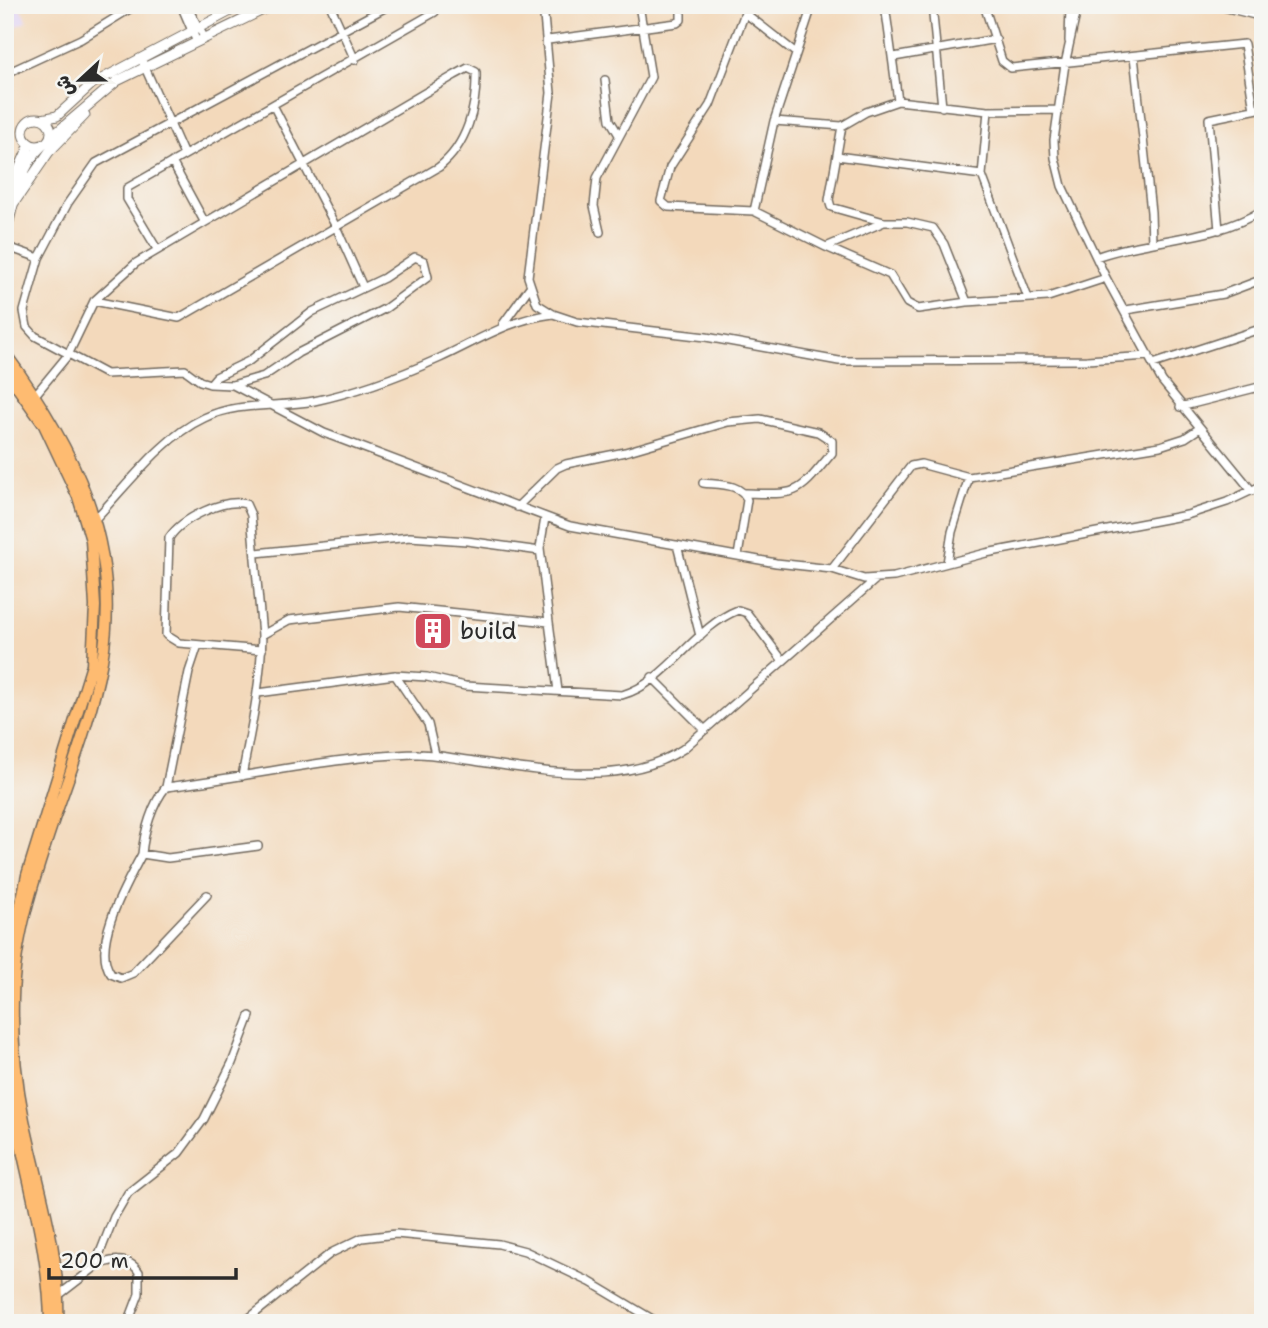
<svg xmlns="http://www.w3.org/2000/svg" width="1268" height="1328" viewBox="0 0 1268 1328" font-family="'Shantell Sans','Playpen Sans Arabic',sans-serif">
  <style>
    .built { fill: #e1d4f4 }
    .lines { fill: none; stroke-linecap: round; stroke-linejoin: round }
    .minor-casing { stroke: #71685d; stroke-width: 10 }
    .tertiary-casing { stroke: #71685d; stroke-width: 11 }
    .trunk-casing { stroke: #71685d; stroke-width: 13 }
    .minor { stroke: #fff; stroke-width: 7 }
    .tertiary { stroke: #fff; stroke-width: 9 }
    .trunk { stroke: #febb71; stroke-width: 10 }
    .labels { text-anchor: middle; stroke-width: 7; stroke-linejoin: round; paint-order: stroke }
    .poi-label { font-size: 24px; fill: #2b2b2b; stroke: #f6f6f2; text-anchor: start }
  </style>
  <rect width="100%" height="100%" fill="#f6f6f2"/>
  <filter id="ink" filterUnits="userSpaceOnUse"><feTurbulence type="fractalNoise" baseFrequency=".0143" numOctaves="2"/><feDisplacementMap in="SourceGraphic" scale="14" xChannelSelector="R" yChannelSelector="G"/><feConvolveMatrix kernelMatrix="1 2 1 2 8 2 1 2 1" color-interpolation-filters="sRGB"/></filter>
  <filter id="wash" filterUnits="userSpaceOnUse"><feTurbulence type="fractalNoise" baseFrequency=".00686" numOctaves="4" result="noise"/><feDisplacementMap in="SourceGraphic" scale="28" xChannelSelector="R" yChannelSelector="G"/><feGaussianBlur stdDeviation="1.57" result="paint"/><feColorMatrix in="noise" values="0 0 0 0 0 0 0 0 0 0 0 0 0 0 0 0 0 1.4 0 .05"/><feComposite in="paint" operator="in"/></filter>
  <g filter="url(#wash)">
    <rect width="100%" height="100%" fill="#f3d9bb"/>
    <path class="built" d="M5,5H18L27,21L5,33Z"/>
  </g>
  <g filter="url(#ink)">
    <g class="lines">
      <g class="minor-casing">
        <path id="minor" d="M181,5L196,40
          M186,5L204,37
          M330,5L355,60
          M543,5L551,93L528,277L537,304L553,314L577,322L706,337L839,361L1087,360L1149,356
          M748,5L710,105L670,167L661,201L668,207L754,211L826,247L884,222
          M885,5L898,101
          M932,5L942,107
          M984,5L1002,61L1011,68L1244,44L1254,110
          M1078,5L1065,64L1054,140L1055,158L1062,186L1106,278L1162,381L1252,491
          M1215,5L1263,17
          M1258,5L1263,6
          M745,13L796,53
          M548,40L677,23L681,20V5
          M1069,41L1070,5
          M1134,56L1151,212L1152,243
          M894,57L996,39
          M143,63L184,155
          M5,74L81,39L136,5
          M605,80L610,120L619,135
          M273,105L337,229L363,287
          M774,121L842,126L866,112L898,101L988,111L1057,110
          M842,126L829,200L831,207L884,222H907L933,228L944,244L967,302L1048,297L1106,278
          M837,156L982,175L1028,298
          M172,162L204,221
          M982,175L988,111
          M754,211L774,121L810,12
          M1219,230L1209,119L1263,108
          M600,232L594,206L597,178L651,77L639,5
          M5,246L39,258
          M826,247L890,275L907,303L918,309L967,302
          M157,249L127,199V188L435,12
          M1096,257C1151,237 1211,242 1263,210
          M1126,310L1223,294L1263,279
          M503,324L529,288
          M1153,364L1263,328
          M210,384L232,385L264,376L298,353L386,308L428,277L424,261L415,257L384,278L312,312L249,361L216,377L210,384L200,381L185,370L106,374L35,336L27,327L24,311L39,258L68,203L96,163L390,5
          M233,385L324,433L570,526L776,563L832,569L864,579L894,577L986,553L1187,515L1227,502L1263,485
          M35,395L68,355L94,301L136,263L455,75L468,68L476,72C477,107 467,145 439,167L179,318L94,301
          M1180,407L1263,386
          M703,483C718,485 742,483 747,500L738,556
          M517,507L557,468L566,464L625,452L728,422L760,419L818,432L832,441V453C797,495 800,495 745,493
          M545,518L540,548L549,622
          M95,519C128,485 161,438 204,418C239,401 277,408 314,401C357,392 400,376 440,358C479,340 510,319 553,314
          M677,545L700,636
          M256,553L410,537L467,541L540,551
          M947,563L952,532L969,477
          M832,569L911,466L921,464L969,477L1160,446L1185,438L1200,428
          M262,635L289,620L399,607L549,622L558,691
          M198,645L189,672L166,787C152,804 144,832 142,854L168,858L258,846
          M395,675L428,724L435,754
          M652,677L705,730
          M258,693L395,675L427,677L465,686L622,695C668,682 694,627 738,610L747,613L783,661
          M242,776C251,729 261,683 262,635L251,515L246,504C224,498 182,518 169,538L166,635L179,643L262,650
          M166,787C249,777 330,757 413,754C430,753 445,757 461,759C531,769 621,790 683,749L875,580
          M142,854C128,881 90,945 111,974L121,978L133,973L207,895
          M94,1268C108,1259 129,1256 139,1272V1294L128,1323
          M59,1295L94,1268L114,1217L128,1193L179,1153L204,1119L232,1063L250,1016
          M243,1323L331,1253L362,1238L396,1234L499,1244L525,1251L590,1282L659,1323"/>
      </g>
      <g class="tertiary-casing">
        <path id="tertiary" d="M23 132a14 14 0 1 1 28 0a14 14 0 1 1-28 0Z
          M42,119L57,116L92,84L242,5
          M50,138L117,81L273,5
          M5,201L30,144
          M14,203L49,152L85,115
          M5,237C13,207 19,167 43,145"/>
      </g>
      <g class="trunk-casing">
        <path id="trunk" d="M5,353C73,446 123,542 102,661C92,715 72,768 54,819C35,876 14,938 13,999C12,1040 16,1080 24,1120C38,1187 61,1253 58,1323
          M5,370L44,425L78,497L91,540L95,606L92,665L27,875L5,979
          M5,1050C13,1142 49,1230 50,1323"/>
      </g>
      <use href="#minor" class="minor"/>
      <use href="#tertiary" class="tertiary"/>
      <use href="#trunk" class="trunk"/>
    </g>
  </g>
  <defs>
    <g id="building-square" transform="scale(2.0125)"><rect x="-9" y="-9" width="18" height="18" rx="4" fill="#d1495b" stroke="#f6f6f2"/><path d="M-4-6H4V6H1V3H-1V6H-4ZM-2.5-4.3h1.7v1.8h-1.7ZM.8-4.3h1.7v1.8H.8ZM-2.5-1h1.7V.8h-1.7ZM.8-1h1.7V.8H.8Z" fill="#fff"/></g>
  </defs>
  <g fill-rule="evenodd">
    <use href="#building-square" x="433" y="631"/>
  </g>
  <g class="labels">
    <g class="poi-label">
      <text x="460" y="639">build</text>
    </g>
  </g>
  <rect width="1268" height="1328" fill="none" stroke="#f6f6f2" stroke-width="28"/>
  <g transform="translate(80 80) rotate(248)" stroke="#f6f6f2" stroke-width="5" paint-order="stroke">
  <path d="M0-5L12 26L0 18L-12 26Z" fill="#2b2b2b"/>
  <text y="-10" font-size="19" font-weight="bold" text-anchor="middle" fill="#2b2b2b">ش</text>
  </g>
  <path d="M49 1268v10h187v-10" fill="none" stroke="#2b2b2b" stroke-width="3.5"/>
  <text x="60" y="1268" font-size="21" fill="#2b2b2b" stroke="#f6f6f2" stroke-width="5" paint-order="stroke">200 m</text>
</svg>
